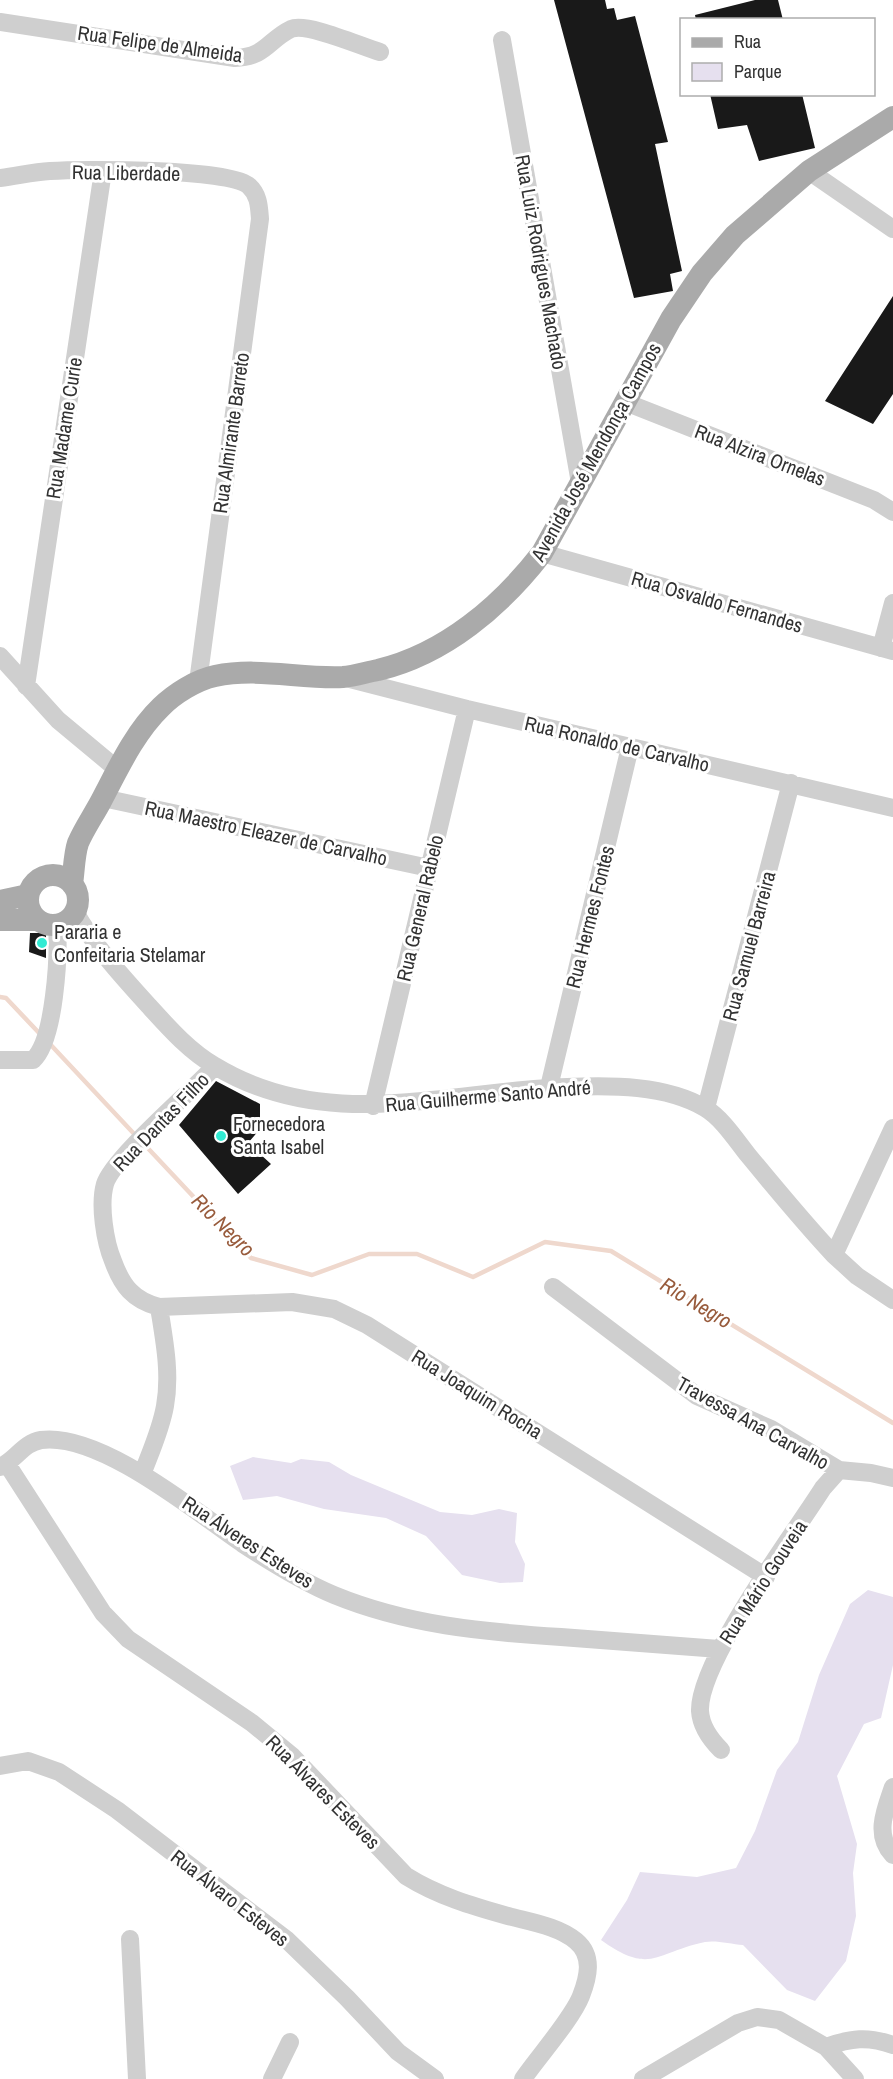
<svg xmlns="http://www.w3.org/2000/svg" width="893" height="2079" viewBox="0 0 893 2079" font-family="'Archivo Narrow',sans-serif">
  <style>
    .green { fill: #e6e0ef }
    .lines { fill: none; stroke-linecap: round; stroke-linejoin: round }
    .stream { stroke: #efd8cd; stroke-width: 4.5 }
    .building { fill: #191919 }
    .minor { stroke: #cfcfcf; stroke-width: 18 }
    .major { stroke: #aaa; stroke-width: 22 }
    .poi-dot { fill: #32ebd3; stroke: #fff; stroke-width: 2 }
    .labels { text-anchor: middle; stroke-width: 6; stroke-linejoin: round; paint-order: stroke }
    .street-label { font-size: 20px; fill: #323232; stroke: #fff }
    .poi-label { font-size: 20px; fill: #323232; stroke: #fff; text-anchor: start }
    .water-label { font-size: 21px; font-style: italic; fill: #985b3c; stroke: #fff }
  </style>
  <rect width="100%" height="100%" fill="#fff"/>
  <path class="green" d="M253,1457L291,1463L301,1459L329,1462L351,1475L440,1512L472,1515L499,1509L517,1513L515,1542L525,1564L523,1582L500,1583L462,1575L426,1536L386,1518L324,1509L277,1496L243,1500L230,1466Z
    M868,1590L893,1597V1665L881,1718L864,1724L837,1776L857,1844L853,1873L856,1916L846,1961L815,2001L787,1990L743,1945C731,1944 716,1940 705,1942C656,1952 651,1976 601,1940L627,1900L640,1872L697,1877L736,1868L755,1831L777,1770L798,1742L819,1675L850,1604Z"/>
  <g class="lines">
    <path class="stream" d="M0,997L6,998L41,1035
      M49,1043L137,1137
      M143,1143L251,1258L312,1275L369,1254H417L473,1277L545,1242L611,1251L893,1423"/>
  </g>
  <path class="building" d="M554,0H605L607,9L614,8L617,20L635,16L668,142L655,144L682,271L670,274L673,291L634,298Z
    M755,0H778L783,20H696L695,15Z
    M710,94H802L815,148L759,161L747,125L718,129Z
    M893,296V394L873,424L825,401Z
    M30,933H46V958L29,952Z
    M216,1081L260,1104V1129L248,1143L271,1164L238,1194L179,1125Z"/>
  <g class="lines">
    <path class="minor" d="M0,22L235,58C266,57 268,40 291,29C307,22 362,47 380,52
      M502,40L580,483
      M809,171L893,229
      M0,178C17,176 33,172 50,171C81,169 230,168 249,186C259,195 259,207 260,219L198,682
      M625,402L874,500L893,512
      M542,553L893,651
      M881,648L893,603
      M0,656L58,720L118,770
      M346,678L467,709L893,808
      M26,686L103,171
      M103,798L429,868
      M75,912C95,947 121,975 148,1005C168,1027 189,1051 215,1066C327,1134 447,1091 567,1087C611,1085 666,1085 705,1108C722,1118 736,1140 748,1155C776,1189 804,1223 834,1255L857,1276L893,1300
      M0,1060H33C55,1040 59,955 57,925
      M549,1087L630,747
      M373,1106L467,709
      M706,1108L791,783
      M834,1255L893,1128
      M553,1287L697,1396L771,1429L839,1470L871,1473L893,1478
      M159,1307L292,1302L334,1309L367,1325L766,1577
      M7,1464L103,1613L128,1639L252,1723L292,1756L406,1876C438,1896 472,1906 508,1916C530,1922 558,1926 576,1941C594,1956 588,1978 581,1996C572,2019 538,2057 523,2079
      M0,1467C16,1460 23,1443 41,1440C100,1432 196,1512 243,1544C272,1563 303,1582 334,1595C407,1625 483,1632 561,1637C614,1641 666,1645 719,1649
      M143,1472C151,1451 161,1429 165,1406C171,1373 164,1339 159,1307C133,1300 122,1286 113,1261C105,1242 99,1205 105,1184C113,1158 192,1091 215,1066
      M721,1750C710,1739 701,1727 700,1711C698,1662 794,1534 823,1488L839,1470
      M0,1766L28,1761L59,1772L117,1810L287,1940L347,1998L398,2052L435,2079
      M893,1787C885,1810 874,1835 893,1855
      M130,1939L137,2079
      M826,2047C851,2038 868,2036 893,2045
      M272,2079L290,2042
      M643,2079L738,2023L757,2017L779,2020L826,2047L855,2079"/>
    <path class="major" d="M28 900a25 25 0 1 1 50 0a25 25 0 1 1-50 0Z
      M72,884C74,871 74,855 78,843C84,829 93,816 100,803C117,771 134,733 161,707C174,694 196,680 215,676C258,667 300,679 343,677C354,676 367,672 378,670C445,654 501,606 542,553L671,319L702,273L735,235L809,171L893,117
      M0,901L28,895
      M0,920H37"/>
  </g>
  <g class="poi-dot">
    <circle cx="42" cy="943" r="6"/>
    <circle cx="221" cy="1136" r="6"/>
  </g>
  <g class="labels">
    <g class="street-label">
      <text transform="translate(160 44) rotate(8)" y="7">Rua Felipe de Almeida</text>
      <text transform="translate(126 173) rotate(1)" y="7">Rua Liberdade</text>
      <text transform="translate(541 262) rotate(80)" y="7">Rua Luiz Rodrigues Machado</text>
      <text transform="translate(64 428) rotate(-81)" y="7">Rua Madame Curie</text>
      <text transform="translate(231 433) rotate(-82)" y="7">Rua Almirante Barreto</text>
      <text transform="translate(596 452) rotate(-61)" y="7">Avenida José Mendonça Campos</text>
      <text transform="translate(760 455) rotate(21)" y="7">Rua Alzira Ornelas</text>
      <text transform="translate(717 602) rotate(16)" y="7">Rua Osvaldo Fernandes</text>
      <text transform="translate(617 744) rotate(13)" y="7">Rua Ronaldo de Carvalho</text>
      <text transform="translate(266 833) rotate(12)" y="7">Rua Maestro Eleazer de Carvalho</text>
      <text transform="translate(420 908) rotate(-77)" y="7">Rua General Rabelo</text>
      <text transform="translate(590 917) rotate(-76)" y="7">Rua Hermes Fontes</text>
      <text transform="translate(749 946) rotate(-75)" y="7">Rua Samuel Barreira</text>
      <text transform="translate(488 1096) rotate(-5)" y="7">Rua Guilherme Santo André</text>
      <text transform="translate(161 1122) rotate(-46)" y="7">Rua Dantas Filho</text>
      <text transform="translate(477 1394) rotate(32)" y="7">Rua Joaquim Rocha</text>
      <text transform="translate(753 1423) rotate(29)" y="7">Travessa Ana Carvalho</text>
      <text transform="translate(248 1542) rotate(33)" y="7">Rua Álveres Esteves</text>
      <text transform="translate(763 1582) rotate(-57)" y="7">Rua Mário Gouveia</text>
      <text transform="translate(323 1792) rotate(45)" y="7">Rua Álvares Esteves</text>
      <text transform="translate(230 1898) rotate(38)" y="7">Rua Álvaro Esteves</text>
    </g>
    <g class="poi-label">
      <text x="54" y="939">Pararia e<tspan x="54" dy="23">Confeitaria Stelamar</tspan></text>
      <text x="233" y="1131">Fornecedora<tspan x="233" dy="23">Santa Isabel</tspan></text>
    </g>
    <g class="water-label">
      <text transform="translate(223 1225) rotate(45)" y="7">Rio Negro</text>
      <text transform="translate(696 1303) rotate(31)" y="7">Rio Negro</text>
    </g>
  </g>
  <rect x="680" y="18" width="195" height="78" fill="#ffffff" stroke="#adadad" stroke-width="1.5"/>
  <rect x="692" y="38" width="30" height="9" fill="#aaaaaa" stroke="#adadad" stroke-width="1.5"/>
  <text x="734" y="48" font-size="18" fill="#323232">Rua</text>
  <rect x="692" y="63" width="30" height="18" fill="#e6e0ef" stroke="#adadad" stroke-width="1.5"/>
  <text x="734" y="78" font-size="18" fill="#323232">Parque</text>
</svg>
